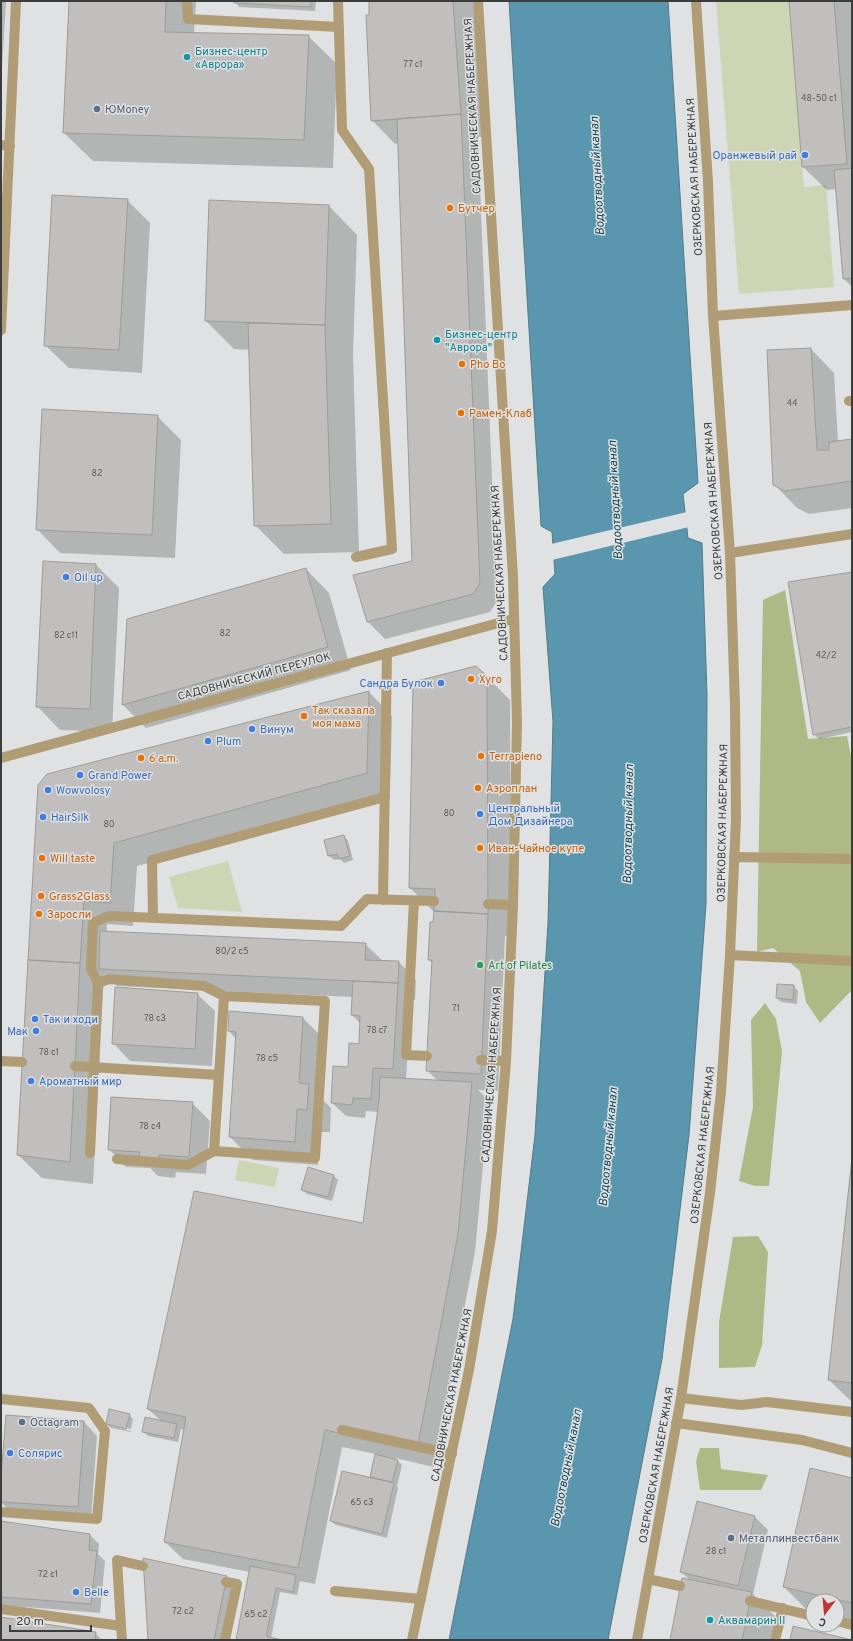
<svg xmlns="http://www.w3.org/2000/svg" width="853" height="1641" viewBox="0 0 853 1641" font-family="Overpass,sans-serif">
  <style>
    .green { fill: #cdd5b5 }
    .forest { fill: #aeb985 }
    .water { fill: #5a96ad; stroke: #517b8b }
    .pier { fill: #e0e1e2 }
    .shadow { fill: #0003 }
    .building { fill: #c0bfbd; stroke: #9d9c9b }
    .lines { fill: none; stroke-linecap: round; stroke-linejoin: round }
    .service { stroke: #b09d75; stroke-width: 10 }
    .minor { stroke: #b09d75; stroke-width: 10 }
    .tertiary { stroke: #b09d75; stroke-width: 10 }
    .culture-dot { fill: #0f9aa8; stroke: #e0e1e2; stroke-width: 1.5 }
    .service-dot { fill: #5c6f8a; stroke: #e0e1e2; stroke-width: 1.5 }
    .shop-dot { fill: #3f7fe0; stroke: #e0e1e2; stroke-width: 1.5 }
    .food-dot { fill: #e8710a; stroke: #e0e1e2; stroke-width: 1.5 }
    .leisure-dot { fill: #2e9e5b; stroke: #e0e1e2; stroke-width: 1.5 }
    .labels { text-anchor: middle; stroke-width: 3; stroke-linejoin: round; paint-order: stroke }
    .number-label { font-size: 9px; fill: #5c5d5c }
    .culture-label { font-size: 11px; fill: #0d838f; stroke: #e0e1e2; text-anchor: start }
    .street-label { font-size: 11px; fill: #3b3c3c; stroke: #e0e1e2 }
    .service-label { font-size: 11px; fill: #4e5e75; stroke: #e0e1e2; text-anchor: start }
    .shop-label { font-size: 11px; fill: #366cbe; stroke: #e0e1e2; text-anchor: start }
    .food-label { font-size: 11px; fill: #c56008; stroke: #e0e1e2; text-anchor: start }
    .leisure-label { font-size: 11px; fill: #27864d; stroke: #e0e1e2; text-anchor: start }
    .water-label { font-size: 12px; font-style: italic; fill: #124657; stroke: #e0e1e2 }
  </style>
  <rect width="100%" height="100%" fill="#e0e1e2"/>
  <path class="green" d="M716,1H789L804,187L826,185L834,287L739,294Z
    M228,861L242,912L178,908L169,877Z
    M239,1160L279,1168L275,1187L235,1180Z"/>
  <path class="forest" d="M785,590L808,739L847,736L852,762V990L820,1023L806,1002L800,971L773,948L757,952L763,600Z
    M765,1003L776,1019L782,1051L769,1186H755L739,1181L753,1107L751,1020Z
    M758,1236L768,1252L762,1345L755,1367L719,1368V1322L733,1237Z
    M700,1448H719L721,1469L768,1475L761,1490H700L696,1461Z"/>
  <path class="water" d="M509,1H668L698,483L683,494L688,538L702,543L707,695L706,904L689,1135L662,1359L608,1640H449L513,1319L535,1135L548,923L553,722L543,587L555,574L552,532L541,526Z"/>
  <path class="pier" d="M687,512L689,527L552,560L551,544Z"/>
  <path class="shadow" d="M1,1H6L1,85Z
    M69,1H196L194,33L308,36L337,64L333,168L93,161L64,133Z
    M235,1H316L315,11L239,7Z
    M369,1H475L484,137H478L497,601L490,612L385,639L367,621L413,561L398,143L395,144L372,120Z
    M790,1H852V287L844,279L837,189L827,190L803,167Z
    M127,200L150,223L142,373L69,368L45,345Z
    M329,206L357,235L353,354L359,552L284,554L255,525L250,350L234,349L206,321Z
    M811,349L834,373L838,442L852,440V508L809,514L797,508L774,484Z
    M157,416L181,440L175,558L60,553L37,529Z
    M96,565L119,588L112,732L60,730L37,706Z
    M306,569L329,593L351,670L146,728L123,705Z
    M852,573V732L819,739L814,734Z
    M486,676L510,700L511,936H505L498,1091L478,1090L489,1100L475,1252L434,1467L395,1458L402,1465L397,1486L398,1488L387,1538L336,1525L331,1521L370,1478L376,1454L342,1447L315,1584L300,1581L297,1595L280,1592L271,1638L282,1640H237L250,1572L183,1559L165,1542L185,1430L181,1429L178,1442L148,1436L143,1431L161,1421L148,1409L364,1224L379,1112L366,1111L365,1118L346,1116L332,1103L360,1045L361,1024L352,1015L353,997L117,986L104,974L93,1184L42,1178L18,1155L39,786L369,692L392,716L390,797L137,866L133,926L107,924V932L365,944L383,961L399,962L416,980L415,1000H411L406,1079L438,1081L427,1070L432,963L429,960L435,911H433L410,888L414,683Z
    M344,836L348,841L353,860L344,863L340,859L334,860L329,856L325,841Z
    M778,985L794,986L798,991L797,1004L781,1002L777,998Z
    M197,994L215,1011L212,1066L130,1061L113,1043Z
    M303,1018L326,1041L322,1099L331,1108L330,1132H320L318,1165L253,1160L230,1137L236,1039L229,1031Z
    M192,1103L210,1121L206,1174L176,1172L175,1178L158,1176L150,1168L126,1167L109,1149Z
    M852,1167V1402L829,1380Z
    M334,1176L338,1180L332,1201L307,1194L302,1190Z
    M129,1415L133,1419L131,1429L111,1424V1426L131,1431V1432L111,1428L107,1424Z
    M84,1422L97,1436L91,1520L14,1515L1,1502V1489Z
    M852,1479V1621L837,1617V1601H813V1611L807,1610L784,1587Z
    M698,1503L755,1517L768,1530L753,1594L775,1616L770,1640H671L690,1580L681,1572Z
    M1,1522L90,1535L99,1544L98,1554L105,1561L100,1613L2,1605L1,1604Z
    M144,1560L227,1577L236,1586L225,1640H148Z
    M1,1618L95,1633L102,1640H1Z"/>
  <path class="building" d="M69,1H166L165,32L309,35L304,140L63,133Z
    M234,1H311V7L234,3Z
    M369,1H453L461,114L371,121L366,15H369Z
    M789,1H834L847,164L802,167Z
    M461,114L480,583L473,594L367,622L353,575L412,561L397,119Z
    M852,168V278L843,279L834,170Z
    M52,195L128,199L119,350L44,346Z
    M209,200L329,205L325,325L205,321Z
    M248,323L325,325L331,524L254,526Z
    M811,348L817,450H829V442L852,439V481L785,491L773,485L767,350Z
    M42,409L158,415L152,535L36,530Z
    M43,561L96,564L90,709L36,707Z
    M306,568L328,647L122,705L127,619Z
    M852,572V727L813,735L788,582Z
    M476,666L487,676L488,914L434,911L435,889L409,888L413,682Z
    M369,691L367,773L114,843L110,903L84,901L80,963L28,960L38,785L47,774Z
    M344,835L350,856L339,859L337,854L328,856L324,840Z
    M434,911L488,914L481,1074L426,1071L432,960H428L430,922H433Z
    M100,931L366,943L365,960L399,961L398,983L99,969Z
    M28,960L80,963L70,1162L17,1155Z
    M353,981L398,983L393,1069L373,1068L371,1099L353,1098L352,1105L331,1103L333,1066L348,1067L349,1043L359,1044L360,1016L351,1015Z
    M777,984L794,985L793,1000L776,998Z
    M115,987L198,993L195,1049L112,1044Z
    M229,1011L303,1017L299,1083L309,1084L307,1110L297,1109L295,1142L229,1137L236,1032L228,1031Z
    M380,1077L472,1082L458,1234L417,1450L325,1430L298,1568L164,1542L186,1417L147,1409L194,1191L363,1223L379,1100Z
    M111,1097L193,1102L189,1157L159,1155L158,1161L139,1159L140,1152L108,1150Z
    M852,1158V1383L828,1380Z
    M308,1167L334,1175L328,1197L301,1190Z
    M109,1409L130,1414L126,1429L106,1424Z
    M6,1415L84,1421L78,1507L1,1502V1476Z
    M145,1417L177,1424L174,1438L142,1432Z
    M375,1454L398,1460L392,1482L370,1477Z
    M810,1468L852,1478V1603L783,1587Z
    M342,1471L394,1483L382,1534L330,1521Z
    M697,1501L755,1516L738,1586L680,1572Z
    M1,1521L90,1534L89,1550L97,1551L91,1604L1,1597Z
    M143,1558L227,1576L214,1640H148Z
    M250,1566L296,1575L293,1592L276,1588L266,1636L282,1640H236Z
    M682,1578L752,1592L742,1640H670Z
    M1,1617L96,1632L95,1640H1Z
    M793,1626L852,1640H790Z"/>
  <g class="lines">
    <path class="service" d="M187,1L188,19L339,27
      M338,1L342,130L369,169L392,549L356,557
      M1,145L10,146
      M713,316L852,305
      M849,401H852
      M734,857L852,859
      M383,900L387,653
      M414,901L406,1055L427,1056
      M488,904L513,905
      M153,918L152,860L385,797
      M730,955L852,961
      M98,983L109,979L204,986L224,996
      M481,1060L506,1061
      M1,1061L22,1062
      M75,1066L219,1075L224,996L325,1001L315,1158L214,1151L219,1075
      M90,1153L98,983L91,969L93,923L109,916L341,926L367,899L434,901
      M117,1159L188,1165L214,1151
      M681,1398L741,1405L767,1402L852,1412
      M1,1399L89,1408L105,1431L97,1519L1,1512
      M676,1423L802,1440L852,1453
      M342,1430L452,1454
      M648,1579L680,1586
      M335,1591L421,1599
      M750,1601L813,1616
      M1,1609L121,1626L122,1640
      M837,1621L852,1625
      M121,1626L117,1560L143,1566
      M225,1640L237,1584L226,1582
      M775,1640L783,1608"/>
    <path class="minor" d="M1,330L16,1
      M730,553L852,534
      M1,758L513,619"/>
    <path class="tertiary" d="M412,1640L469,1370L492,1231L506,1061L513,905L517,723L513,577L478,1
      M637,1640L681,1398L710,1193L721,1092L730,955L736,819L735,706L730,553L713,316L708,182L696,1"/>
  </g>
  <g class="culture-dot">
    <circle cx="187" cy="57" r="4"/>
    <circle cx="437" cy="340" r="4"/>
    <circle cx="710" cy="1620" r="4"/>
  </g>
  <g class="service-dot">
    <circle cx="97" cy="109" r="4"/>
    <circle cx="22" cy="1422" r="4"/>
    <circle cx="731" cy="1538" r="4"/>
  </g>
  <g class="shop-dot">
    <circle cx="805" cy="155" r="4"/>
    <circle cx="66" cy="577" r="4"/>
    <circle cx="441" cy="683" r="4"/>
    <circle cx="252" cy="729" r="4"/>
    <circle cx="208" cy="741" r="4"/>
    <circle cx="80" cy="775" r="4"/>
    <circle cx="48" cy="790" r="4"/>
    <circle cx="480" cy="814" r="4"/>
    <circle cx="43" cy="817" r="4"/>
    <circle cx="35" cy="1019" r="4"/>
    <circle cx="36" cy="1031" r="4"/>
    <circle cx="31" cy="1081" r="4"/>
    <circle cx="10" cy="1453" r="4"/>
    <circle cx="76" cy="1592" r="4"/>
  </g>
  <g class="food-dot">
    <circle cx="450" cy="208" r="4"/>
    <circle cx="462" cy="364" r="4"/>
    <circle cx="461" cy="413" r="4"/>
    <circle cx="471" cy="679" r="4"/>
    <circle cx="304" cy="716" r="4"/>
    <circle cx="481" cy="756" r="4"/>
    <circle cx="141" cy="758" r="4"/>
    <circle cx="478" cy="788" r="4"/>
    <circle cx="480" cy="848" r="4"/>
    <circle cx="42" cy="858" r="4"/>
    <circle cx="41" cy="896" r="4"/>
    <circle cx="39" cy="914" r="4"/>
  </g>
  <circle class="leisure-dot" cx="480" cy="965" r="4"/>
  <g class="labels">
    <g class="number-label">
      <text x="413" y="67">77 с1</text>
      <text x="819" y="101">48-50 с1</text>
      <text x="792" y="406">44</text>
      <text x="97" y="476">82</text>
      <text x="225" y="636">82</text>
      <text x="66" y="638">82 с11</text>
      <text x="826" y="658">42/2</text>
      <text x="449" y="816">80</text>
      <text x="109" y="827">80</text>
      <text x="232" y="954">80/2 с5</text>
      <text x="456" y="1011">71</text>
      <text x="155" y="1021">78 с3</text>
      <text x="377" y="1033">78 с7</text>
      <text x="49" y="1055">78 с1</text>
      <text x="267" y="1061">78 с5</text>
      <text x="150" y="1129">78 с4</text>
      <text x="362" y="1505">65 с3</text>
      <text x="716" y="1554">28 с1</text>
      <text x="48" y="1577">72 с1</text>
      <text x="183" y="1614">72 с2</text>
      <text x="256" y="1617">65 с2</text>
    </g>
    <g class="culture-label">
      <text x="195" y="55">Бизнес-центр<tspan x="195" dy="13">«Аврора»</tspan></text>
      <text x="445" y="338">Бизнес-центр<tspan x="445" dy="13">"Аврора"</tspan></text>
      <text x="718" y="1624">Аквамарин II</text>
    </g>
    <g class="street-label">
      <text transform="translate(472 106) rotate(-93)" y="4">САДОВНИЧЕСКАЯ НАБЕРЕЖНАЯ</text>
      <text transform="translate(694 177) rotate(-93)" y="4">ОЗЕРКОВСКАЯ НАБЕРЕЖНАЯ</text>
      <text transform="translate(713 501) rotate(-94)" y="4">ОЗЕРКОВСКАЯ НАБЕРЕЖНАЯ</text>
      <text transform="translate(499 573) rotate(-93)" y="4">САДОВНИЧЕСКАЯ НАБЕРЕЖНАЯ</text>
      <text transform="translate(254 676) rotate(-15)" y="4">САДОВНИЧЕСКИЙ ПЕРЕУЛОК</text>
      <text transform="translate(722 823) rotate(-89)" y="4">ОЗЕРКОВСКАЯ НАБЕРЕЖНАЯ</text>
      <text transform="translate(491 1075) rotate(-86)" y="4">САДОВНИЧЕСКАЯ НАБЕРЕЖНАЯ</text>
      <text transform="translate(702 1145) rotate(-84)" y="4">ОЗЕРКОВСКАЯ НАБЕРЕЖНАЯ</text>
      <text transform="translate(451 1395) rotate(-79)" y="4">САДОВНИЧЕСКАЯ НАБЕРЕЖНАЯ</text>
      <text transform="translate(656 1465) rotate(-80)" y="4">ОЗЕРКОВСКАЯ НАБЕРЕЖНАЯ</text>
    </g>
    <g class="service-label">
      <text x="105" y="113">ЮMoney</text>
      <text x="30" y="1426">Octagram</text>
      <text x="739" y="1542">Металлинвестбанк</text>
    </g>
    <g class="shop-label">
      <text x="797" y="159" text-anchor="end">Оранжевый рай</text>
      <text x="74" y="581">Oil up</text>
      <text x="433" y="687" text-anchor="end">Сандра Булок</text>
      <text x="260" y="733">Винум</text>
      <text x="216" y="745">Plum</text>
      <text x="88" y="779">Grand Power</text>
      <text x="56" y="794">Wowvolosy</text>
      <text x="488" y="812">Центральный<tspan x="488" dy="13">Дом Дизайнера</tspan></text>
      <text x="51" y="821">HairSilk</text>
      <text x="43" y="1023">Так и ходи</text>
      <text x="28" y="1035" text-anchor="end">Мак</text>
      <text x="39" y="1085">Ароматный мир</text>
      <text x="18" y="1457">Солярис</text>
      <text x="84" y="1596">Belle</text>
    </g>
    <g class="food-label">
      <text x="458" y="212">Бутчер</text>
      <text x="470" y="368">Pho Bo</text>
      <text x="469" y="417">Рамен-Клаб</text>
      <text x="479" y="683">Хуго</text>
      <text x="312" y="714">Так сказала<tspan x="312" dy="13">моя мама</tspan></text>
      <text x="489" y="760">Terrapieno</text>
      <text x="149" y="762">6 a.m.</text>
      <text x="486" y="792">Аэроплан</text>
      <text x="488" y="852">Иван-Чайное купе</text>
      <text x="50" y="862">Will taste</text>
      <text x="49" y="900">Grass2Glass</text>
      <text x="47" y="918">Заросли</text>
    </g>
    <g class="leisure-label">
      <text x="488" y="969">Art of Pilates</text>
    </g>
    <g class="water-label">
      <text transform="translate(597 176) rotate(-93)" y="4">Водоотводный канал</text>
      <text transform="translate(615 500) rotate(-93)" y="4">Водоотводный канал</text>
      <text transform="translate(628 824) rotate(-89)" y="4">Водоотводный канал</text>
      <text transform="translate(608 1147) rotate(-85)" y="4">Водоотводный канал</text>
      <text transform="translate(566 1468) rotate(-79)" y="4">Водоотводный канал</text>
    </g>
  </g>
  <rect width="853" height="1641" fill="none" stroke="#3b3c3c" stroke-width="4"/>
  <g transform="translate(825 1613) rotate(196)"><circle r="19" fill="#e0e1e2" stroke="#9e9fa0"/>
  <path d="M0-3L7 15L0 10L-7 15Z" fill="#c13230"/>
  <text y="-6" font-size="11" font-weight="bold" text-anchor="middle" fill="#3b3c3c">С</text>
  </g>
  <path d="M10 1625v6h81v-6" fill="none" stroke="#3b3c3c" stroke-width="2"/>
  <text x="16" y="1625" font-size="12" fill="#3b3c3c" stroke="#e0e1e2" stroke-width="3" paint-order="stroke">20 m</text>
</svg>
